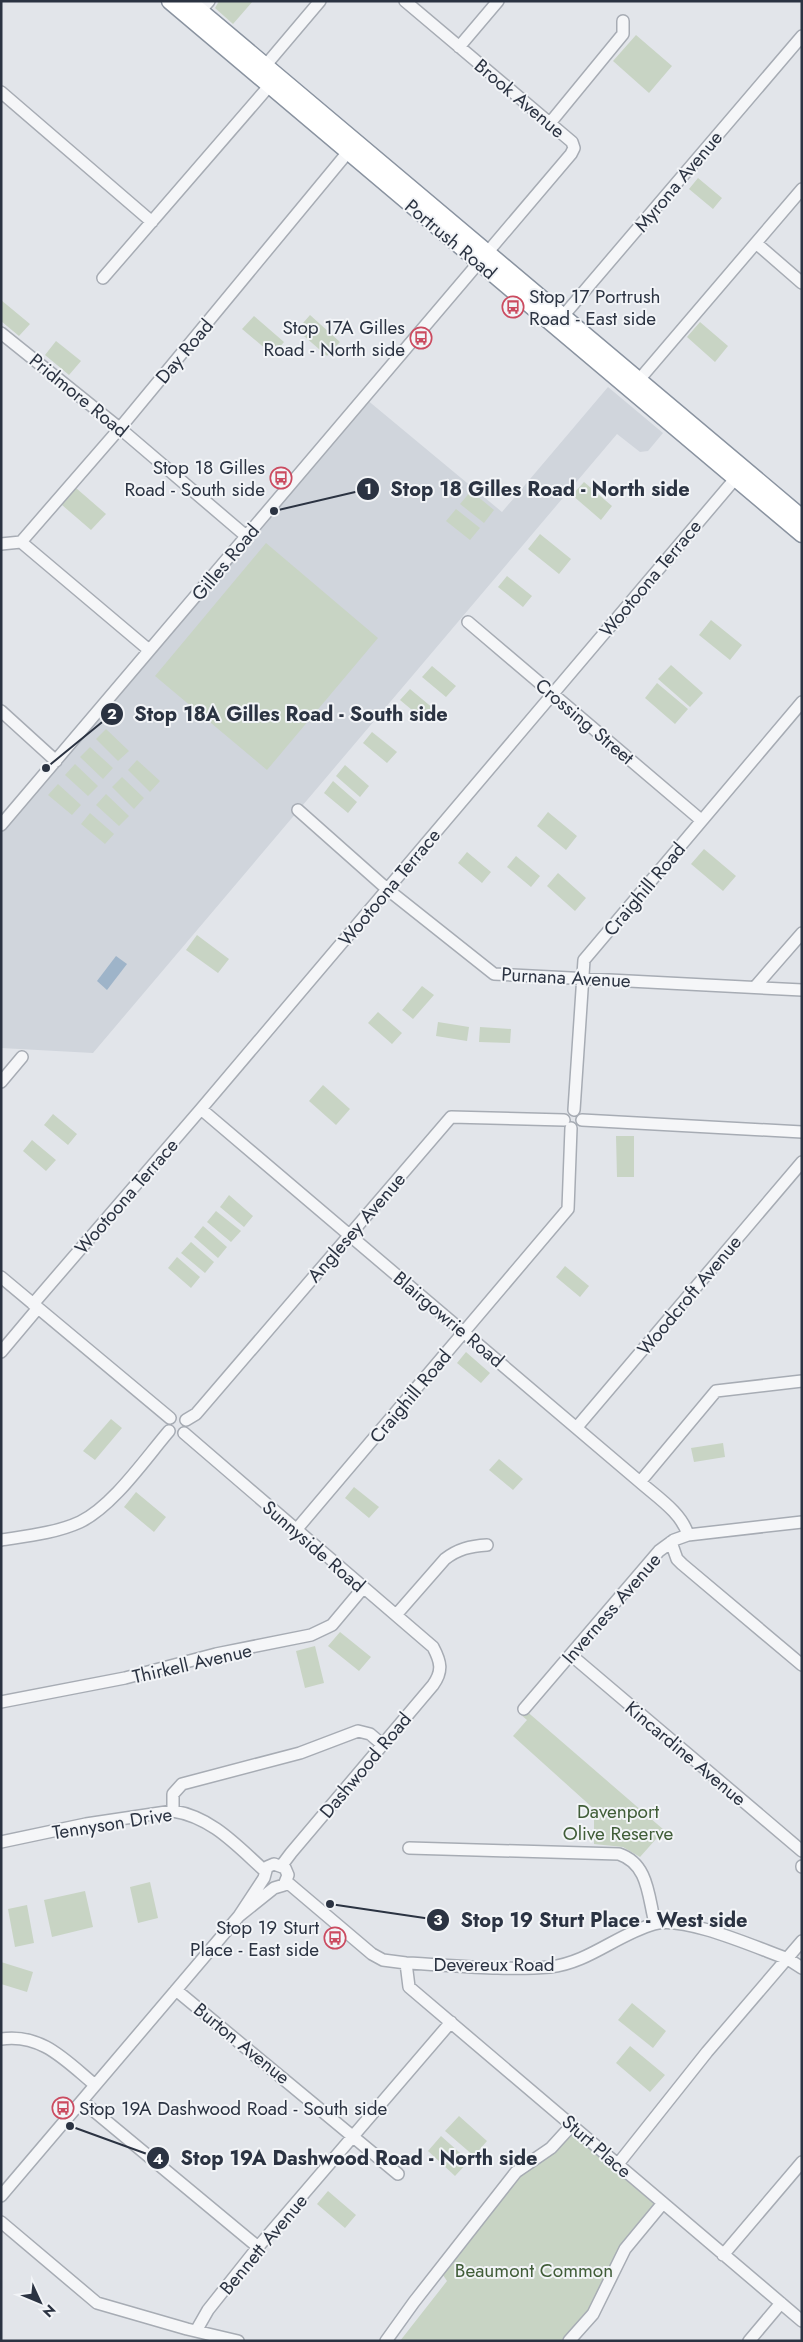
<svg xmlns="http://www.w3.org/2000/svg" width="803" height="2342" viewBox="0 0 803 2342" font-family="Jost,sans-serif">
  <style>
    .built { fill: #d0d5dc }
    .green { fill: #c8d4c4 }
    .water { fill: #9eb4c9 }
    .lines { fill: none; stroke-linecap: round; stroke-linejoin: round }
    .minor-casing { stroke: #a7acb4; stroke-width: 14 }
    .highway-casing { stroke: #8a93a0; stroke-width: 19 }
    .minor { stroke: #f5f6f8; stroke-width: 11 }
    .highway { stroke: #fff; stroke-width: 16 }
    .labels { text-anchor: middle; stroke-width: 4; stroke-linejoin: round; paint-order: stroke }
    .street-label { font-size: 19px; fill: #2b3342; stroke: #f2f4f7 }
    .poi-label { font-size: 19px; fill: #2b3342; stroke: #f2f4f7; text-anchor: end }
    .park-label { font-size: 19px; fill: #405d38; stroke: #f2f4f7 }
    .leader { fill: none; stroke: #2b3342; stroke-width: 2 }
    .callout-dot { fill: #2b3342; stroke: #f2f4f7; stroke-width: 2 }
    .mark-label { font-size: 15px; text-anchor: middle; font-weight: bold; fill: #fff }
    .callout-label { font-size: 20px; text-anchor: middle; font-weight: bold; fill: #2b3342; stroke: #f2f4f7; stroke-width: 4; stroke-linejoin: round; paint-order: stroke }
  </style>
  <rect width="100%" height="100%" fill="#e2e5ea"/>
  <path class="built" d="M608,387L663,433L648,451L640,452L617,434L93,1053L1,1048V825L366,399L502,512Z"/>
  <path class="green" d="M219,1H253L233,24L215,8Z
    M636,35L672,66L649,93L613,61Z
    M698,178L722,198L713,209L689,189Z
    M1,300L30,324L19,336L1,321Z
    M310,315L340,342L327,356L297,330Z
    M254,316L284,342L273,355L242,329Z
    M700,322L728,346L715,362L687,337Z
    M56,341L81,361L69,375L45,355Z
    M584,482L612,506L601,520L572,495Z
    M76,488L106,514L91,530L62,505Z
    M471,491L494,510L484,523L460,504Z
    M456,509L480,528L470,540L446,521Z
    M540,534L571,559L559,574L528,549Z
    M266,543L378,638L267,770L155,676Z
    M507,576L532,596L523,607L498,587Z
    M711,620L742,645L730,660L699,635Z
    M671,665L703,693L690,707L658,679Z
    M432,666L456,686L446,697L422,677Z
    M657,683L688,709L675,724L645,698Z
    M410,689L434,709L424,720L400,700Z
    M106,729L129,751L118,761L96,739Z
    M372,732L397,752L387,763L363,743Z
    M90,747L113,768L103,779L80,757Z
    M137,760L160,781L150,792L128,770Z
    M75,764L98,786L88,796L65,775Z
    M345,765L369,786L360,797L336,776Z
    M122,777L144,798L134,809L112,787Z
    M333,781L357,802L348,813L324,793Z
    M58,784L81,805L72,815L48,795Z
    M106,794L129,816L119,826L96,805Z
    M548,812L577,836L566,850L537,826Z
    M90,813L114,834L105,844L81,824Z
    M704,849L736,876L723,891L691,864Z
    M467,852L491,872L482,883L458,863Z
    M516,856L540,876L531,887L507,867Z
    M558,873L586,898L575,911L547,886Z
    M197,935L229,959L218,973L186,950Z
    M422,986L434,995L413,1019L402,1010Z
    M378,1012L402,1033L392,1044L368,1023Z
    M438,1022L469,1027L467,1041L436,1036Z
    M480,1027L511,1029L510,1043L479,1042Z
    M323,1085L350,1109L336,1125L309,1101Z
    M53,1114L77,1134L68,1145L44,1125Z
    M616,1136H634V1177H617Z
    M32,1140L56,1160L46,1171L23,1151Z
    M229,1195L253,1216L244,1227L220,1207Z
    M216,1211L241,1231L231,1242L207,1222Z
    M203,1226L227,1247L218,1258L194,1237Z
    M191,1242L214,1262L205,1273L181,1253Z
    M177,1257L200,1277L191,1288L168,1268Z
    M565,1266L589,1286L580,1297L556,1277Z
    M466,1352L490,1373L481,1383L457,1363Z
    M111,1419L122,1428L95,1460L83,1451Z
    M723,1443L725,1457L694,1462L691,1448Z
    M499,1459L523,1479L513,1490L489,1470Z
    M354,1487L379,1507L369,1518L345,1498Z
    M136,1492L166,1517L154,1532L124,1507Z
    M340,1632L371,1657L359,1671L328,1646Z
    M315,1646L324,1683L305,1688L296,1651Z
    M524,1709L664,1830L640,1857L623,1847L594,1844V1809L513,1736L527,1720L520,1714Z
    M150,1882L158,1918L138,1923L130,1887Z
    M85,1891L93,1927L52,1937L44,1900Z
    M27,1905L34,1943L15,1947L8,1909Z
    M1,1962L33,1972L27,1992L1,1984Z
    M632,2003L666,2031L653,2048L618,2020Z
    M630,2046L665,2075L650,2092L616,2063Z
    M459,2116L487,2141L474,2156L445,2131Z
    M570,2135L577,2136L658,2206L594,2304L564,2341H400L447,2281L443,2275L520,2176L528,2168L537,2165Z
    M441,2136L469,2161L455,2176L428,2151Z
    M328,2191L356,2215L345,2228L317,2204Z"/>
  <path class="water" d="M116,956L127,964L107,990L97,981Z"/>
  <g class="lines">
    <g class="minor-casing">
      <path id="minor" d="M200,11L209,1
        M459,47L498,1
        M265,66L320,1
        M1,92L152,222
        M550,123L623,34V21
        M756,243L802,283
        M103,278L270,85
        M558,322L802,36
        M1,333L123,431L246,536
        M638,381L802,189
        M21,542L149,650
        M1,544L21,542L120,428L353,146
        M468,622L701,820
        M1,711L56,761
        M298,810L387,889L494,974L802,990
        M1,825L571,154L574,148L572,142L405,1
        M755,987L802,933
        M1,1082L22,1057
        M201,1109L640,1482C657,1497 682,1513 688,1535
        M574,1110L584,960L802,702
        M582,1120L802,1132
        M1,1277L170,1418
        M33,1304L201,1109L740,473
        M1,1352L38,1308
        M186,1420L196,1414L451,1117L564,1120
        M577,1427L802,1162
        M184,1433L433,1647C441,1662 443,1671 433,1685L291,1853L282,1865
        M640,1482L716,1391L802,1381
        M296,1530L568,1209L571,1128
        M1,1540C27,1536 56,1533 80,1522C113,1506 145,1459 169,1431
        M671,1542L677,1559L682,1564L802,1665
        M396,1615L445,1559C458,1549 470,1546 487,1545
        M571,1655L802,1851
        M1,1702L125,1678L216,1654L311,1635L332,1625L363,1588
        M524,1709L659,1551L674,1540L688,1535L802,1522
        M173,1811V1794L182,1784L300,1753L358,1731L370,1734L383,1745
        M1,1842L86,1824L173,1811C212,1817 237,1846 265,1871
        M409,1848L619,1854C649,1864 648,1897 655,1923
        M802,1866V1867
        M287,1882L372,1954L383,1960L406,1963C451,1965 505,1971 550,1967C588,1963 618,1934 654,1924C684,1915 757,1948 788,1959L802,1968
        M406,1963L409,1987L802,2321
        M176,1990L398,2174
        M1,2039C42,2033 66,2061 95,2085
        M82,2101L258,2247
        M618,2164L707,2052L802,1941
        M1,2196L239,1916L264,1878L267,1867L274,1864L285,1868L288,1875L284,1885L274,1888L239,1916
        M1,2222L97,2303L187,2329L238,2341
        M723,2255L802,2162
        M196,2331L208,2310L258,2247L451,2022
        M386,2341L414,2302L516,2172L551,2148L572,2125
        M569,2341L593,2314L625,2249L663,2203
        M749,2341L781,2303"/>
    </g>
    <g class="highway-casing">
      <path id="highway" d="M170,1L802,534
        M188,1L802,518"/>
    </g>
    <use href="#minor" class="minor"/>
    <use href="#highway" class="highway"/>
  </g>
  <defs>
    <g id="bus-ring" transform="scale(1.125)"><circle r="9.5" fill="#f2f4f7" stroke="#cb4b60" stroke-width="1.5"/><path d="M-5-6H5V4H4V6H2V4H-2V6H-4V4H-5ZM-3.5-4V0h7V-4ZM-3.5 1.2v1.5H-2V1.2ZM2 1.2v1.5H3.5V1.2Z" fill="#cb4b60"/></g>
  </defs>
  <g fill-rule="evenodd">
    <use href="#bus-ring" x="513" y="307"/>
    <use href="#bus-ring" x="421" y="338"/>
    <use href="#bus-ring" x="281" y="478"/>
    <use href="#bus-ring" x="335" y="1938"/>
    <use href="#bus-ring" x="63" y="2108"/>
  </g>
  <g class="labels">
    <g class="street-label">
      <text transform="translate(520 98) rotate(40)" y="7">Brook Avenue</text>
      <text transform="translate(678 181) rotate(-50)" y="7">Myrona Avenue</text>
      <text transform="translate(451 239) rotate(40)" y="7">Portrush Road</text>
      <text transform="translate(184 351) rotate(-50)" y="7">Day Road</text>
      <text transform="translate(79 395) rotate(39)" y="7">Pridmore Road</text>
      <text transform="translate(225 562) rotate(-50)" y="7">Gilles Road</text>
      <text transform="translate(650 578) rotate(-50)" y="7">Wootoona Terrace</text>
      <text transform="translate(585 721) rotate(40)" y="7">Crossing Street</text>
      <text transform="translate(389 887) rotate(-50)" y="7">Wootoona Terrace</text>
      <text transform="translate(644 889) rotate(-50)" y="7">Craighill Road</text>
      <text transform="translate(566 977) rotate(3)" y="7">Purnana Avenue</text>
      <text transform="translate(126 1196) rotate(-49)" y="7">Wootoona Terrace</text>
      <text transform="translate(356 1227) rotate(-49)" y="7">Anglesey Avenue</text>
      <text transform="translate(689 1295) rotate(-50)" y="7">Woodcroft Avenue</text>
      <text transform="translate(449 1319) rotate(40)" y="7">Blairgowrie Road</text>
      <text transform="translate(410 1396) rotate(-50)" y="7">Craighill Road</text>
      <text transform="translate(314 1546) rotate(41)" y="7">Sunnyside Road</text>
      <text transform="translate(611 1608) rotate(-49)" y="7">Inverness Avenue</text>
      <text transform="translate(192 1663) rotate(-13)" y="7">Thirkell Avenue</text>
      <text transform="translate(686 1753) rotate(40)" y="7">Kincardine Avenue</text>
      <text transform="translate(365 1765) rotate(-50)" y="7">Dashwood Road</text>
      <text transform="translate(112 1823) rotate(-9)" y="7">Tennyson Drive</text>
      <text x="494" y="1971">Devereux Road</text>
      <text transform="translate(242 2043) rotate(39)" y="7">Burton Avenue</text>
      <text transform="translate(597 2146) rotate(41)" y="7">Sturt Place</text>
      <text transform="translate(263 2244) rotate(-50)" y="7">Bennett Avenue</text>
    </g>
    <g class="poi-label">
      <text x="529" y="303" text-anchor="start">Stop 17 Portrush<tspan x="529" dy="22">Road - East side</tspan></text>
      <text x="405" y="334">Stop 17A Gilles<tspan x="405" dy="22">Road - North side</tspan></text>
      <text x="265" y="474">Stop 18 Gilles<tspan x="265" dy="22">Road - South side</tspan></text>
      <text x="319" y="1934">Stop 19 Sturt<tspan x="319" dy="22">Place - East side</tspan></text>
      <text x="79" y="2115" text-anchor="start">Stop 19A Dashwood Road - South side</text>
    </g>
    <g class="park-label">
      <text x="618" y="1818">Davenport<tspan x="618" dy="22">Olive Reserve</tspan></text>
      <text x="534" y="2277">Beaumont Common</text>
    </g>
  </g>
  <path class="leader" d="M274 511L368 489M46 768L112 714M330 1904L438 1920M70 2126L158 2158"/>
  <g class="callout-dot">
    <circle cx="274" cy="511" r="5"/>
    <circle cx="46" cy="768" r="5"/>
    <circle cx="330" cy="1904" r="5"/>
    <circle cx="70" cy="2126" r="5"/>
    <circle cx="368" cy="489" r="12"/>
    <circle cx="112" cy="714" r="12"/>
    <circle cx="438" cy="1920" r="12"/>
    <circle cx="158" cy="2158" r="12"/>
  </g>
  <g class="mark-label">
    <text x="368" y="494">1</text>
    <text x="112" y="719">2</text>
    <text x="438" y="1925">3</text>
    <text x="158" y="2164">4</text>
  </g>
  <g class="callout-label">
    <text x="540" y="496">Stop 18 Gilles Road - North side</text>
    <text x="291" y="721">Stop 18A Gilles Road - South side</text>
    <text x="604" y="1927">Stop 19 Sturt Place - West side</text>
    <text x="359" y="2165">Stop 19A Dashwood Road - North side</text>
  </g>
  <rect width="803" height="2342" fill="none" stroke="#2b3342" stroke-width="5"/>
  <g transform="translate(40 2302) rotate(134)" stroke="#f2f4f7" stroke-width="4" paint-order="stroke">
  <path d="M0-4L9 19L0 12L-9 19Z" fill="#2b3342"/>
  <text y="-8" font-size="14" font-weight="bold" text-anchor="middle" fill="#2b3342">N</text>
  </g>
</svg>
